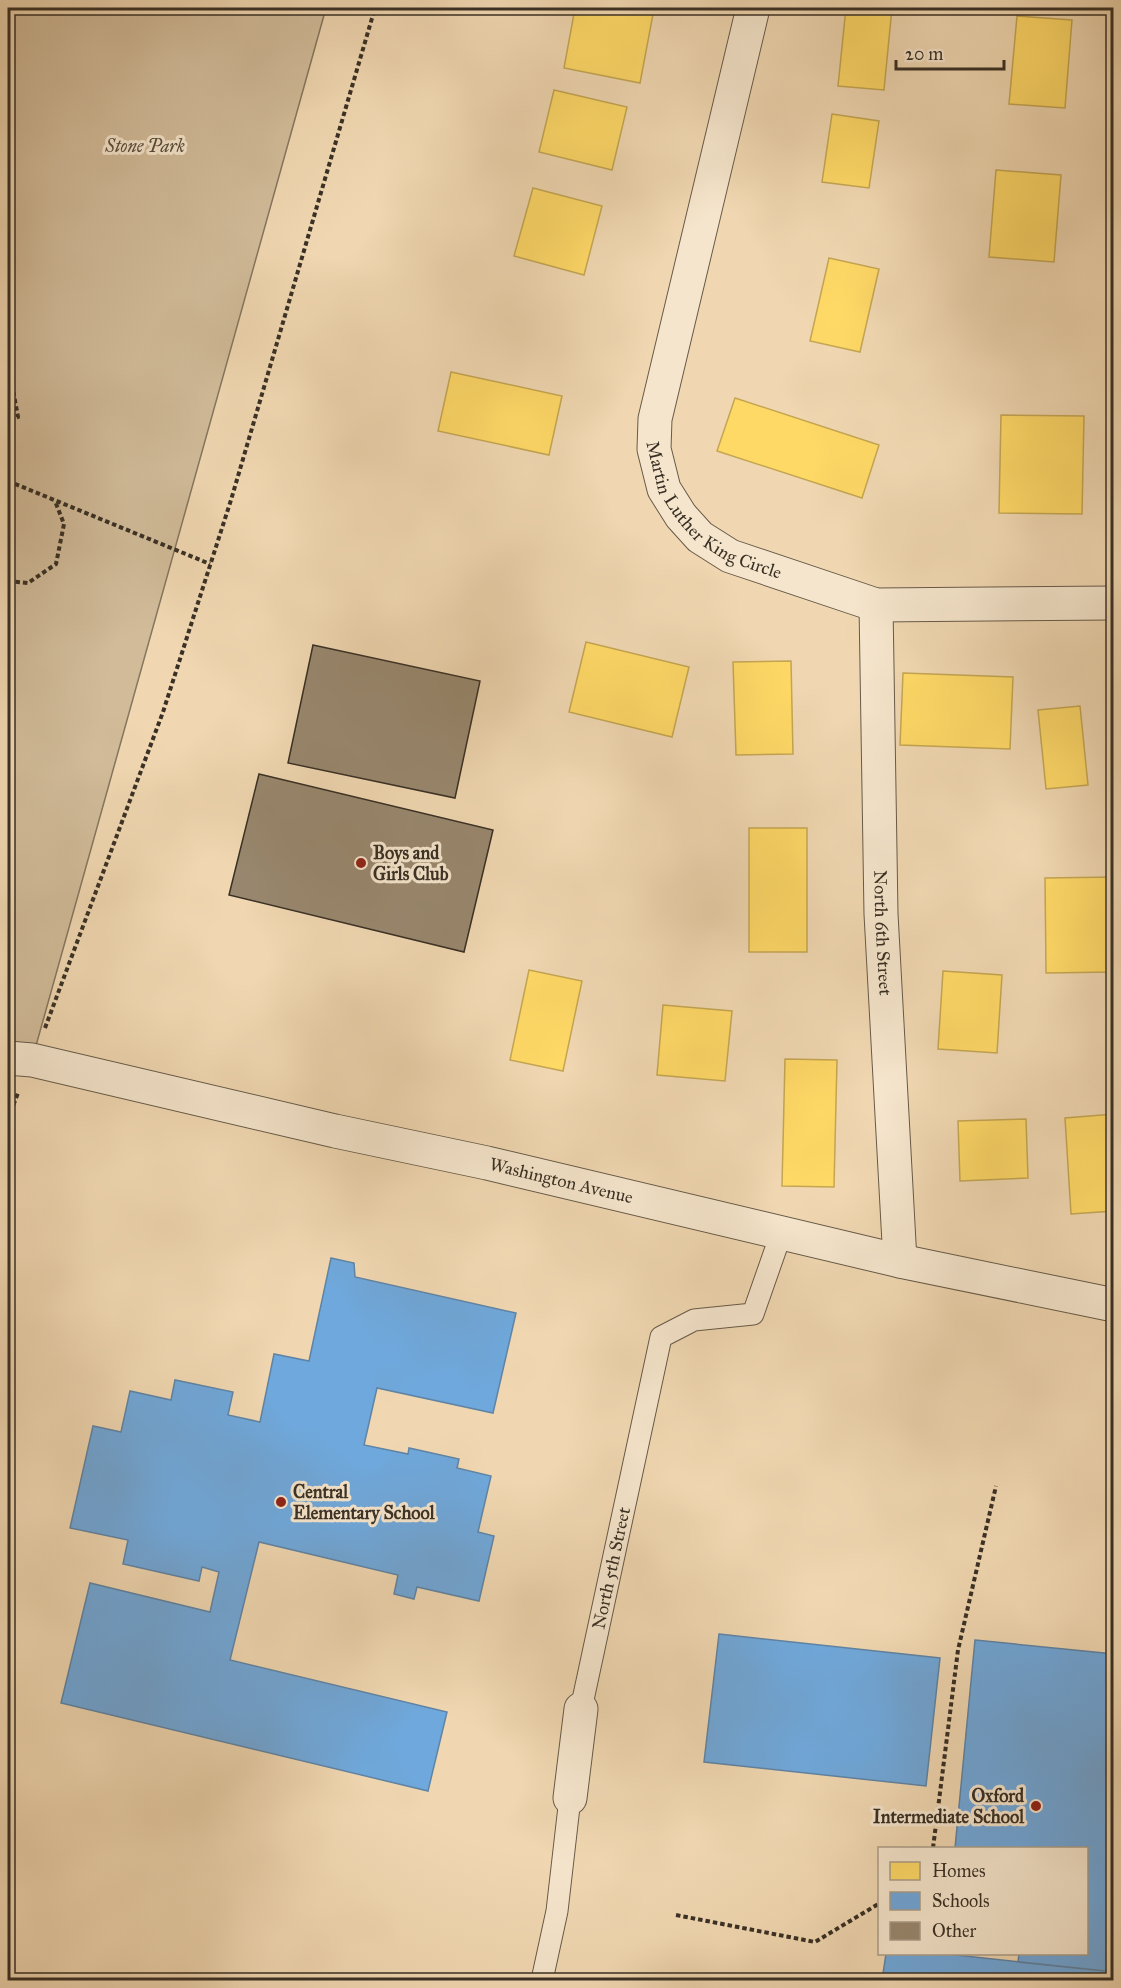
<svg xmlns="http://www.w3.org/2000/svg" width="1121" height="1988" viewBox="0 0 1121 1988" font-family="'IM FELL Great Primer',serif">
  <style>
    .green { fill: #d1bb99; stroke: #85765f; stroke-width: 1.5 }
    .homes { fill: #ffd966; stroke: #c4a652; stroke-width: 1.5 }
    .schools { fill: #6fa8dc; stroke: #5f84a5; stroke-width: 1.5 }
    .building { fill: #98876e; stroke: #393025; stroke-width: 1.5 }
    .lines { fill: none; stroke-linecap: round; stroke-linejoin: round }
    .lane-casing { stroke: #675a48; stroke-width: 23 }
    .street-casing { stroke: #675a48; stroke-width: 35 }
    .path { stroke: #393025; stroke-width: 4; stroke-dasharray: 4.5 3; stroke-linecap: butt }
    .lane { stroke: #f5e5cc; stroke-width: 21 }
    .street { stroke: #f5e5cc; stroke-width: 33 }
    .poi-dot { fill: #8f2418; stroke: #f5e5cc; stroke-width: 2 }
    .labels { text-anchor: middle; stroke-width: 6; stroke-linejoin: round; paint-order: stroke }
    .park-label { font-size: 18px; font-style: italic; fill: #574c3c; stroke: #f5e5cc }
    .street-label { font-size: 18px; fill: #393025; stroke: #f5e5cc }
    .poi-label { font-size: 18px; font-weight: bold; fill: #393025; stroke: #f5e5cc; text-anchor: start }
  </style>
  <rect width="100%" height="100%" fill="#f0d7b1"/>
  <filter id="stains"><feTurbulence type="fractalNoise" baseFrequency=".00333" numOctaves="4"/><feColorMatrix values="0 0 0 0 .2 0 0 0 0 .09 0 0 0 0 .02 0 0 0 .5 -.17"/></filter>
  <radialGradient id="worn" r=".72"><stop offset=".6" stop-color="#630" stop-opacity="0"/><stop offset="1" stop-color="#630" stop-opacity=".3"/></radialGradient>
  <path class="green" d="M8,8H326L32,1060L8,1058Z"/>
  <path class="homes" d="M575,8L654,9L640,83L564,68Z
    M846,8H892L884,90L838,86Z
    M1017,16L1072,20L1065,108L1009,104Z
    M554,90L627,107L612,170L539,152Z
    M832,114L879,121L869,188L822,182Z
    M996,170L1061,175L1054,262L989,257Z
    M533,188L602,206L584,275L514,256Z
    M829,258L879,269L860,352L810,341Z
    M451,372L562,396L549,455L438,431Z
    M735,398L879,445L862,498L717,451Z
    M1001,415L1084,416L1082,514L999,513Z
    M586,642L689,667L672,737L569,712Z
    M791,661L793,754L736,755L733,662Z
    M903,673L1013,677L1010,749L900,745Z
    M1080,706L1088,785L1046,789L1038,710Z
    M749,828H807V952H749Z
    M1114,877V972L1046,973L1045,878Z
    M529,970L582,981L563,1071L510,1060Z
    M943,971L1002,975L997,1053L938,1049Z
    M663,1005L732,1011L725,1081L657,1075Z
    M785,1059L837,1060L834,1187L782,1186Z
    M1114,1114V1211L1071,1214L1065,1118Z
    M1026,1119L1028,1178L960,1181L958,1121Z"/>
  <path class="schools" d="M331,1258L354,1263L355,1277L516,1313L493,1413L377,1388L364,1445L408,1454L409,1448L459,1459L457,1468L491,1476L478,1532L494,1536L479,1601L417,1587L414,1599L394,1594L398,1575L259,1542L230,1660L447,1712L428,1791L61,1703L90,1583L210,1612L219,1572L202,1567L199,1581L123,1564L128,1540L70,1528L93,1426L121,1432L130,1391L171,1400L175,1380L233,1392L228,1415L260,1422L274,1354L309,1361Z
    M719,1634L940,1658L926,1786L704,1762Z
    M975,1640L1114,1654V1972L1018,1962L1019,1954H1086V1848H955Z
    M886,1954H947L1114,1972V1980H882Z"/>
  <path class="building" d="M313,645L480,681L455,798L288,763Z
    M259,774L493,830L464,952L229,895Z"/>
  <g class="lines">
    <g class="lane-casing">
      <g id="lane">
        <path id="s1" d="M581,1709L661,1337L694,1320L753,1314L781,1234"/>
        <path d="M542,1980L557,1911L570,1798"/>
      </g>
    </g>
    <g class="street-casing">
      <g id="street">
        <path id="s2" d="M753,8L655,419L654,449L664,489L681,516L700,537L730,556L876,605L1114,603"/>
        <path id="s3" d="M876,605L881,914L900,1261"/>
        <path id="s4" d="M8,1058L32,1060L335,1131L487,1163L900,1261L1114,1305"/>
        <path d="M570,1798L581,1709"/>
      </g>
    </g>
    <path class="path" d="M8,362L18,417L8,419
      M8,481L210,564
      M8,581L28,583L56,564L64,524L55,501
      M45,1028L163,712L231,500L375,8
      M8,1119L18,1093
      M933,1848L958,1650L996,1486
      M676,1915L815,1942L880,1903"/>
    <use href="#lane" class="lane"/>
    <use href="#street" class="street"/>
  </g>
  <g class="poi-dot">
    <circle cx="361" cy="863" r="6"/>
    <circle cx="281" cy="1502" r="6"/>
    <circle cx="1036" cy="1806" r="6"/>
  </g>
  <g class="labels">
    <g class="park-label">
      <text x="145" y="152">Stone Park</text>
    </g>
    <g class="street-label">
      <text dy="6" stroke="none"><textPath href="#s2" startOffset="544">Martin Luther King Circle</textPath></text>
      <text dy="6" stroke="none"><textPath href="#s3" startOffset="328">North 6th Street</textPath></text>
      <text dy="6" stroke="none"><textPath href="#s4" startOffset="567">Washington Avenue</textPath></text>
      <text dy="6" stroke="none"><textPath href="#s1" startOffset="144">North 5th Street</textPath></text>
    </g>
    <g class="poi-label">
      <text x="373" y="859">Boys and<tspan x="373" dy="21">Girls Club</tspan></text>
      <text x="293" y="1498">Central<tspan x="293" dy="21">Elementary School</tspan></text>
      <text x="1024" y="1802" text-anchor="end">Oxford<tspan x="1024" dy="21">Intermediate School</tspan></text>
    </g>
  </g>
  <rect width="1121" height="1988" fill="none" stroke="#f0d7b1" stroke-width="30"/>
  <rect x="9" y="9" width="1103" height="1970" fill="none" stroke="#393025" stroke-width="3"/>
  <rect x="15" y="15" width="1091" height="1958" fill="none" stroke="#393025" stroke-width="1.5"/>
  <rect x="878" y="1847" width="210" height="108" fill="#f5e5cc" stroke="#aa9d89" stroke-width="1.5"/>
  <rect x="890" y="1862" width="30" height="18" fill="#ffd966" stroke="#aa9d89" stroke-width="1.5"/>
  <text x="932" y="1877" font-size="18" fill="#393025">Homes</text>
  <rect x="890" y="1892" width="30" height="18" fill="#6fa8dc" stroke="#aa9d89" stroke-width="1.5"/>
  <text x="932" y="1907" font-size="18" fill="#393025">Schools</text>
  <rect x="890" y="1922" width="30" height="18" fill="#98876e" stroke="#aa9d89" stroke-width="1.5"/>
  <text x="932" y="1937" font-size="18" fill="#393025">Other</text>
  <path d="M896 60v9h108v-9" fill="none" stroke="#393025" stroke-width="3"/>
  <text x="905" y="60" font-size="18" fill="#393025" stroke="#f5e5cc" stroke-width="4.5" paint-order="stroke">20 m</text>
  <rect width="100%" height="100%" filter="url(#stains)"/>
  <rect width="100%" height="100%" fill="url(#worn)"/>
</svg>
